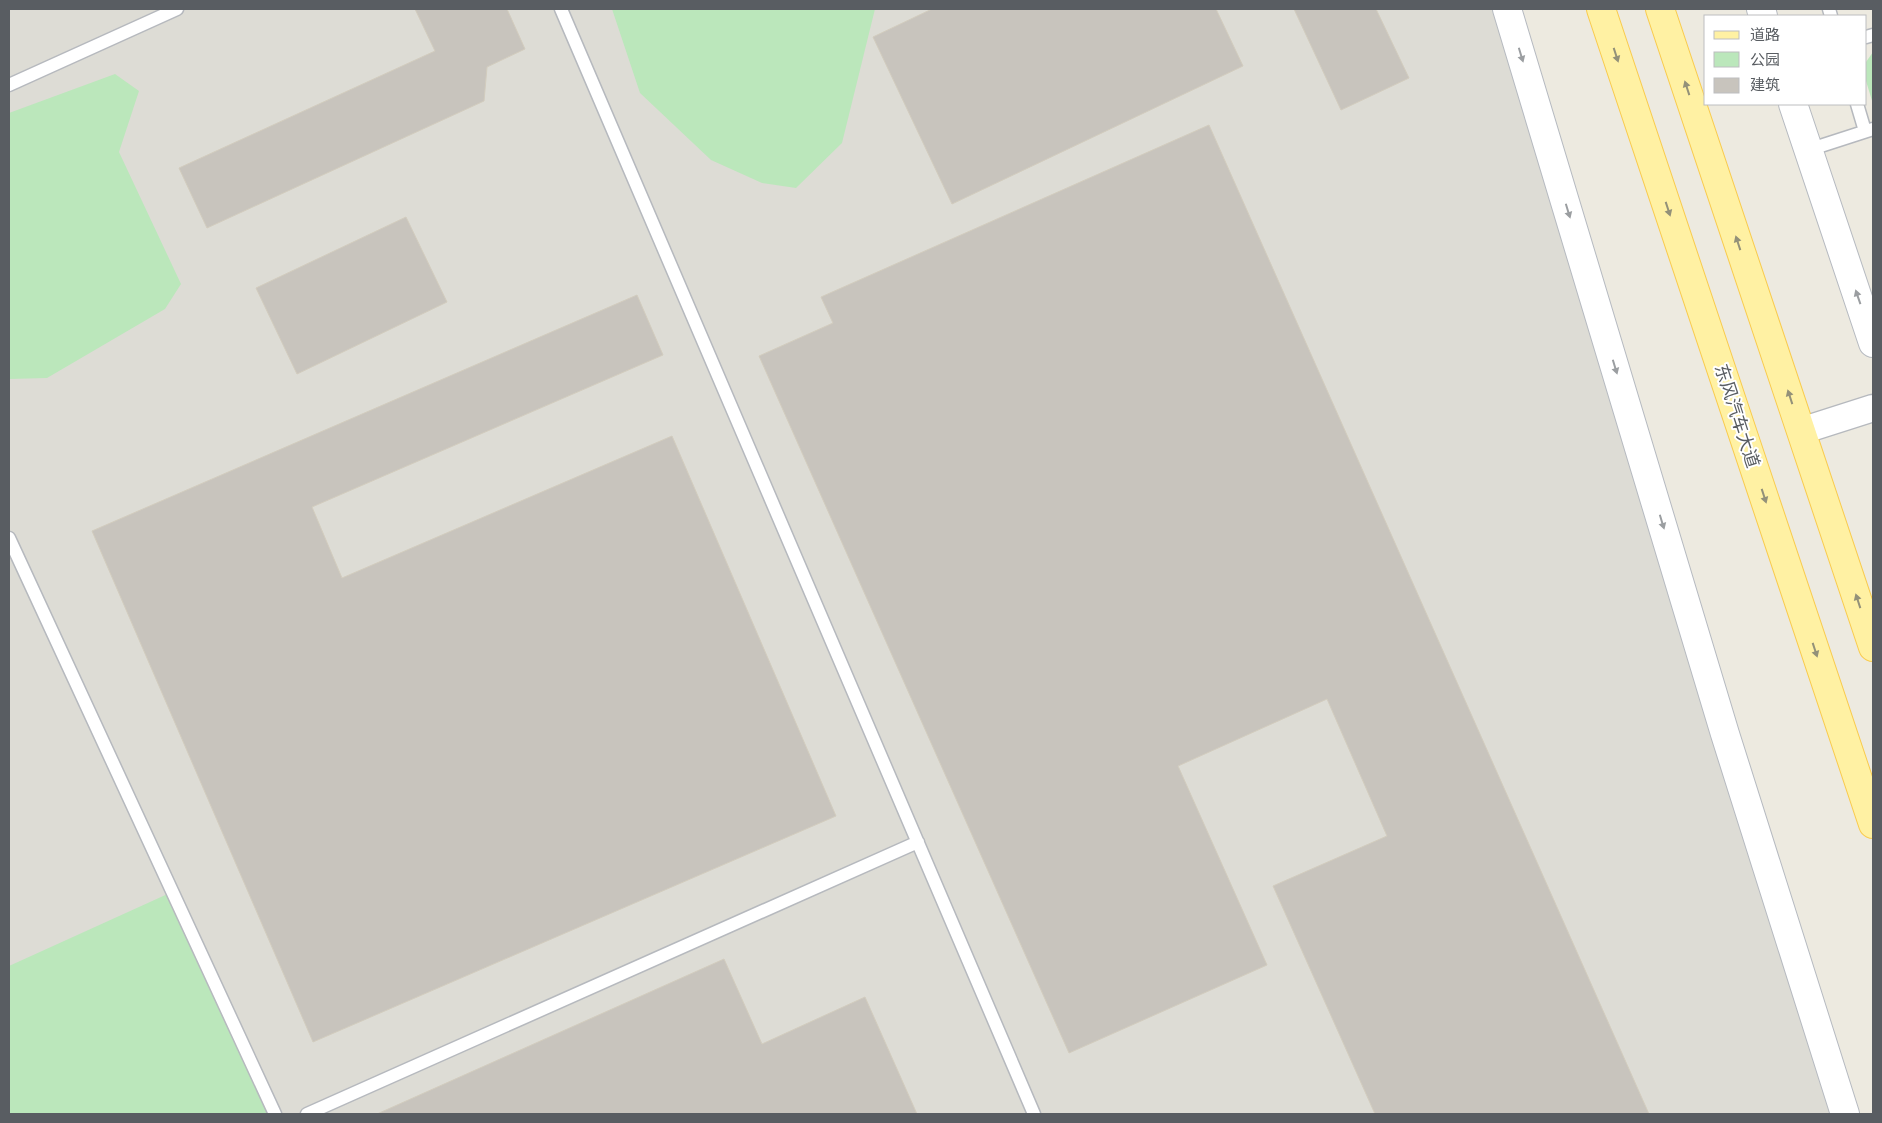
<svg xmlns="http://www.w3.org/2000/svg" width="1882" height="1123" viewBox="0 0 1882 1123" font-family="'PT Sans','Noto Sans SC',sans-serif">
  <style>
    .industrial { fill: #dddcd5 }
    .green { fill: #bbe7bb }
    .building { fill: #c8c4bd; stroke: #d2ccbe }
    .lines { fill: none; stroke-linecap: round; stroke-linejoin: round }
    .lane-casing { stroke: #b6b9be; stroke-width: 15 }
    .street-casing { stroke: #b6b9be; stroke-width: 29 }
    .secondary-casing { stroke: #b6bac0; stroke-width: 30 }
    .primary-casing { stroke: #f9cb4e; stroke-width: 30 }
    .lane { stroke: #fff; stroke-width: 12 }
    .street { stroke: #fff; stroke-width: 26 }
    .secondary { stroke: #fff; stroke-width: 28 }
    .primary { stroke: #fff1a3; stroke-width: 28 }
    .oneway { fill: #9b9ea1 }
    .oneway2 { fill: #939179 }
    .labels { text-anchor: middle; stroke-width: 4; stroke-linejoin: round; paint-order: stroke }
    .street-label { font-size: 18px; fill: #595d62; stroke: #fff }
  </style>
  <rect width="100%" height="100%" fill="#edeae0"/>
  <path class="industrial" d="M9,9H1507L1845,1114H9Z"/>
  <path class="green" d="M612,9H875L842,143L796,188L762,183L711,160L640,93Z
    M1873,52V104L1866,81V62Z
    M115,74L139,91L119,152L181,284L165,309L47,378L9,379V113Z
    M172,892L275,1114H9V966Z"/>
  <path class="building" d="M415,9H507L525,49L487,67L484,101L207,228L179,168L435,51Z
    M932,9H1216L1243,66L952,204L873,37Z
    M1294,9H1376L1409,78L1341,110Z
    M1209,125L1649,1114H1375L1273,886L1387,836L1327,699L1178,766L1267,965L1069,1053L759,356L833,323L821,297Z
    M406,217L447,302L297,374L256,288Z
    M637,295L663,355L312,507L342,578L672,436L836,816L313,1042L92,531Z
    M724,959L762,1044L865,997L917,1114H377Z"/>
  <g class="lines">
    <g class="lane-casing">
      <path id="lane" d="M561,9L1034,1114
        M1829,9L1831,16
        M1866,37L1873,35
        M9,85L177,9
        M1857,104L1865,131
        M1808,150L1873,129
        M9,538L275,1114
        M307,1114L918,842"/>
    </g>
    <g class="street-casing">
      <path id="street" d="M1801,431L1873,408"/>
    </g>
    <g class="secondary-casing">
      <path id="secondary" d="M1507,9L1725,734L1845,1114
        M1761,9L1763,16
        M1793,104L1873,343"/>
    </g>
    <g class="primary-casing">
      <path id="primary" d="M1601,9L1873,824
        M1660,9L1873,647"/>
    </g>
    <use href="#lane" class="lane"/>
    <use href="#street" class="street"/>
    <use href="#secondary" class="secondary"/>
    <use href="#primary" class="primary"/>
  </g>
  <defs><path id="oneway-solid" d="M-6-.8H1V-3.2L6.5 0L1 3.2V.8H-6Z" transform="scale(1.25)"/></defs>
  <g class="oneway">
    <use href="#oneway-solid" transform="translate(1521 55) rotate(73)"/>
    <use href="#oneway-solid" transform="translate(1568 211) rotate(73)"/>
    <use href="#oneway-solid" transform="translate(1858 297) rotate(-109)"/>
    <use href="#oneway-solid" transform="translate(1615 367) rotate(73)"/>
    <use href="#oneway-solid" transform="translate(1662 522) rotate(73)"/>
  </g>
  <g class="oneway2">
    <use href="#oneway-solid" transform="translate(1616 55) rotate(72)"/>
    <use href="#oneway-solid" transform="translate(1687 88) rotate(-108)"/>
    <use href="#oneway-solid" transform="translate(1668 209) rotate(72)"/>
    <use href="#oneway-solid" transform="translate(1738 243) rotate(-108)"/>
    <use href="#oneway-solid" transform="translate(1790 397) rotate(-108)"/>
    <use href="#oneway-solid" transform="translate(1764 496) rotate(72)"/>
    <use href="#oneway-solid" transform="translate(1858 601) rotate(-108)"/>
    <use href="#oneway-solid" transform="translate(1815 650) rotate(72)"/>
  </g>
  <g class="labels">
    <g class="street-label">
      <text transform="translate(1737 416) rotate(72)" y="6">东风汽车大道</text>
    </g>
  </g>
  <rect width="1882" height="1123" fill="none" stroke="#595d62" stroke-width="20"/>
  <rect x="1704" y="15" width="162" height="90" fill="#ffffff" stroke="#bdbec0"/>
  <rect x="1714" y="31" width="25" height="8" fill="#fff1a3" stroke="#bdbec0"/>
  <text x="1750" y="40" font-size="15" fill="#595d62">道路</text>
  <rect x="1714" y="52" width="25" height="15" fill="#bbe7bb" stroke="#bdbec0"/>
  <text x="1750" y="65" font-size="15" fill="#595d62">公园</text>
  <rect x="1714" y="78" width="25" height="15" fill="#c8c4bd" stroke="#bdbec0"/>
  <text x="1750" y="90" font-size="15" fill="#595d62">建筑</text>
</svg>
